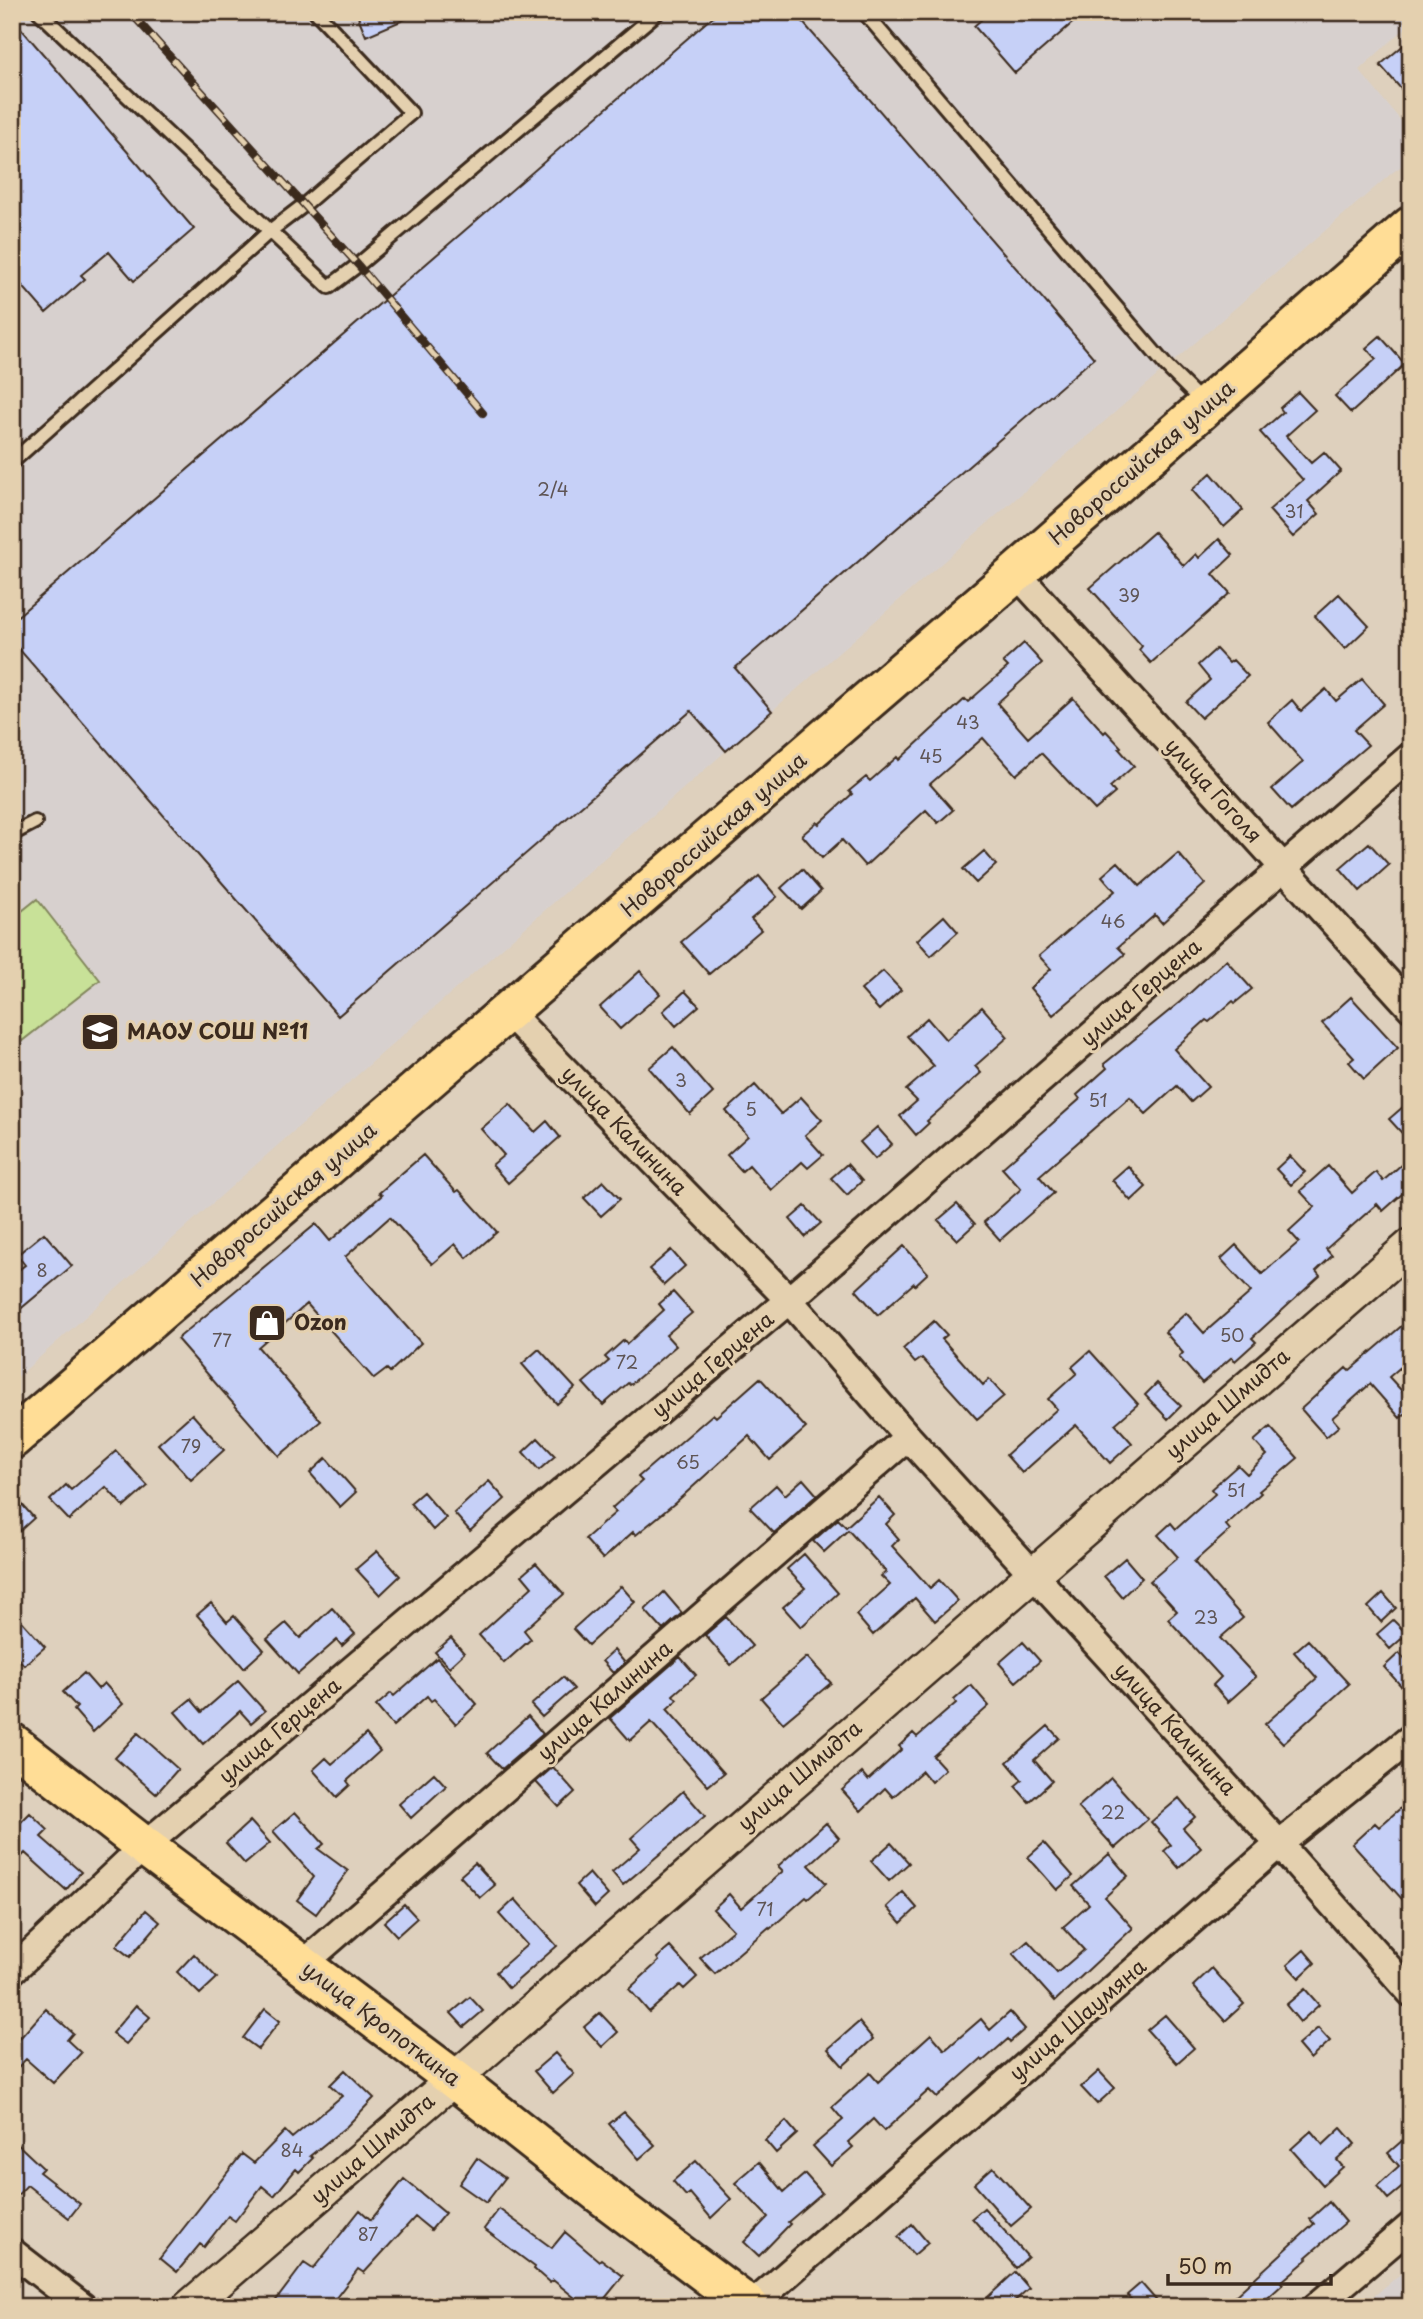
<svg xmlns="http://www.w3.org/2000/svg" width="1423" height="2319" viewBox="0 0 1423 2319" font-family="'Playpen Sans',sans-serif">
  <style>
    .built { fill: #d7d0ce }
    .green { fill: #c8e198; stroke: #82865b; stroke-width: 2 }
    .building { fill: #c6d0f7; stroke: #3b2a1e; stroke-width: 2 }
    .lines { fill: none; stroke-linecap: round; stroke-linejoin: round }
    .service-casing { stroke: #3b2a1e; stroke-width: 18 }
    .minor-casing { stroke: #3b2a1e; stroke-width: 32 }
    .tertiary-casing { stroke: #3b2a1e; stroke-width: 37 }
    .primary-casing { stroke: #3b2a1e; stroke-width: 44 }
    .service { stroke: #e4d0af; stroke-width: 12 }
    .minor { stroke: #e4d0af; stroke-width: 26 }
    .tertiary { stroke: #e4d0af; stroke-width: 32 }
    .primary { stroke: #ffdd96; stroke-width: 38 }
    .rail-casing { stroke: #3b2a1e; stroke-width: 8 }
    .rail { stroke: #e4d0af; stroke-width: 5; stroke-dasharray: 16; stroke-linecap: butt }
    .labels { text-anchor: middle; stroke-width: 6; stroke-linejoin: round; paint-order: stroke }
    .number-label { font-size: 18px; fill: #5e5454 }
    .street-label { font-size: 21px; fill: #3b2a1e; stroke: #e4d0af }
    .poi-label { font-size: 21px; font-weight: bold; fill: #3b2a1e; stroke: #e4d0af; text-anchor: start }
  </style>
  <rect width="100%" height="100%" fill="#ded0bd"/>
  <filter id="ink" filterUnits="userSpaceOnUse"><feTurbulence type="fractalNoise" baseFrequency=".0143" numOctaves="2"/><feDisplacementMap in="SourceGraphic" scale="14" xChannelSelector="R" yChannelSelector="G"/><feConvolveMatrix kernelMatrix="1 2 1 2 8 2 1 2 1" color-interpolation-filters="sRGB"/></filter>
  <g filter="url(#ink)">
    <path class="built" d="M12,12H1411V23L1359,70L1411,133V159L1392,173L1167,367L726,751L278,1145L12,1382Z
      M1411,2265V2307H1361Z"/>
    <path class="green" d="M37,899L100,980L22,1041L12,1029V919Z"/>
    <path class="building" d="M356,12H422L366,36Z
      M718,12H794L1094,358L735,668L772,711L726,751L691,711L338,1016L12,641V621Z
      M990,12H1085L1015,73L974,26Z
      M12,18L194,229L134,281L109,252L81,275L85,279L46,313L12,274Z
      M1411,39V100L1380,65Z
      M1380,336L1405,364L1351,413L1335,396L1376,359L1366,348Z
      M1298,392L1315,410L1286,436L1311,463L1324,452L1341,471L1308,501L1319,514L1293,537L1269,510L1303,480L1260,432L1283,412L1280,408Z
      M1211,473L1243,510L1224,527L1192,490Z
      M1154,532L1184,566L1196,554L1199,558L1219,539L1233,555L1213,574L1230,593L1151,663L1139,650L1142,646L1090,588Z
      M1339,594L1369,626L1345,649L1315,616Z
      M1024,643L1042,663L997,703L1028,738L1073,698L1104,733L1106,731L1121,747L1119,749L1134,766L1110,787L1115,793L1095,810L1041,753L1016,775L983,738L930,784L953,810L938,823L926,810L865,866L842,840L822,858L802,835L817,822L819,824L852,794L849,791L866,777L870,781L897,757L899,760L965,699L968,702L1008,667L1003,662Z
      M1216,649L1229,663L1233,660L1248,676L1201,718L1186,702L1210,680L1198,665Z
      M1362,679L1384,704L1354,730L1368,745L1291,810L1272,789L1303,762L1268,722L1292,700L1301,711L1326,689L1336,701Z
      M1369,843L1389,865L1360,891L1340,868Z
      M984,851L996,865L976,883L963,869Z
      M1178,853L1205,884L1162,923L1155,915L1118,947L1125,954L1053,1015L1030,988L1051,969L1039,956L1115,891L1102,876L1118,862L1140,886Z
      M802,869L821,891L801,909L781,888Z
      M759,876L777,897L751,919L761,930L709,974L681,942Z
      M944,916L958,932L931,956L917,940Z
      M1226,960L1252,989L1235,1003L1233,1001L1209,1022L1206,1020L1174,1049L1208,1087L1191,1102L1177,1086L1146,1114L1130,1097L1039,1176L1054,1193L1000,1240L984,1222L1021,1189L1002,1168L1080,1099L1077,1095L1107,1068L1104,1064L1180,1002Z
      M640,971L660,994L620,1029L600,1007Z
      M883,971L901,990L879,1010L861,990Z
      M685,991L699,1006L676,1026L663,1011Z
      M1351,997L1398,1048L1364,1079L1349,1062L1354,1058L1322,1023Z
      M982,1007L1008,1037L975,1066L981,1073L927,1121L929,1123L916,1135L900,1116L917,1101L906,1090L934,1066L907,1036L927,1018L946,1040Z
      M673,1047L713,1093L690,1114L649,1068Z
      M755,1085L781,1114L801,1097L822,1120L805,1135L823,1155L808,1168L802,1162L771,1190L749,1165L742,1171L727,1155L748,1136L726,1111Z
      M1411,1100V1143L1389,1119Z
      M510,1104L535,1132L547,1121L560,1137L508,1183L492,1165L504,1155L481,1129Z
      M877,1127L892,1144L875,1159L860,1142Z
      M423,1155L456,1192L459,1190L497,1232L467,1258L455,1244L432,1264L390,1217L345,1257L421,1343L390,1372L387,1369L374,1379L307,1304L258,1347L321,1421L279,1456L177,1339L316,1224L330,1241L382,1195L379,1193Z
      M1290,1156L1305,1172L1291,1185L1276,1169Z
      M1411,1156V1186L1383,1211L1377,1204L1326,1249L1332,1256L1316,1271L1320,1276L1252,1338L1256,1342L1235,1361L1232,1357L1202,1383L1179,1357L1183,1353L1165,1332L1186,1313L1204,1333L1251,1292L1221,1259L1236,1245L1262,1274L1299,1242L1289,1231L1315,1207L1300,1191L1328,1166L1352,1193L1376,1172L1383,1181Z
      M847,1164L862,1181L847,1195L831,1178Z
      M1128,1166L1146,1187L1131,1201L1112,1180Z
      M603,1181L620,1199L601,1216L584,1198Z
      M957,1204L975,1224L957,1240L938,1220Z
      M805,1206L821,1223L805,1237L790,1219Z
      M44,1233L72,1266L12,1316V1275L25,1265L17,1255Z
      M904,1246L928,1273L915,1285L914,1283L878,1315L856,1290Z
      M671,1250L685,1266L664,1285L649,1269Z
      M673,1292L692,1313L666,1335L676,1346L630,1385L628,1383L603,1405L583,1383L609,1361L605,1357L624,1340L627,1344L664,1310L659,1304Z
      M1411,1318V1358L1389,1377L1411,1401V1409L1400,1418L1370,1384L1332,1418L1339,1426L1326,1437L1301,1409L1346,1368L1349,1371Z
      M934,1321L947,1335L942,1339L983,1385L989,1379L1004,1396L977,1419L922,1358L915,1363L903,1349Z
      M539,1349L575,1388L557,1404L522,1364Z
      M1090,1351L1138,1404L1115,1424L1132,1443L1110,1463L1076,1425L1022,1473L1006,1455L1057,1409L1048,1399L1077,1373L1072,1367Z
      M760,1378L806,1428L770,1460L749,1436L675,1503L636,1535L633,1532L603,1559L585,1539L616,1512L612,1508L642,1481L638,1477L659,1459L660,1460L713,1414L716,1417Z
      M1157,1383L1181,1406L1168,1419L1145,1395Z
      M192,1414L224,1450L191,1480L158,1444Z
      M1270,1427L1298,1458L1259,1491L1261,1493L1226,1525L1230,1530L1194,1562L1243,1618L1220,1638L1256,1677L1228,1702L1213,1685L1221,1677L1168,1619L1177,1611L1150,1581L1178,1557L1158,1535L1171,1523L1176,1529L1215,1494L1211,1489L1238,1465L1247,1474L1267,1455L1254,1441Z
      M538,1438L555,1456L539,1470L523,1452Z
      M116,1451L148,1486L124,1507L106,1487L69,1520L50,1500L66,1485L71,1490Z
      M326,1458L356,1492L340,1507L310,1473Z
      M803,1479L817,1495L774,1533L750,1508L776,1485L785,1495Z
      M489,1481L505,1499L470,1531L454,1513Z
      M423,1492L446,1518L433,1530L410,1503Z
      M12,1493L34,1518L12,1538Z
      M879,1497L895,1515L886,1524L899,1539L892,1546L930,1588L939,1580L958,1601L935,1621L915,1598L873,1635L856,1615L890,1585L881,1576L886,1572L848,1530L824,1552L813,1541L838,1519L846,1527Z
      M377,1551L400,1576L380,1595L356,1569Z
      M804,1554L838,1593L801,1627L783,1607L805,1588L787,1569Z
      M1125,1558L1142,1578L1122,1597L1104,1576Z
      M536,1563L564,1594L524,1630L531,1639L504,1663L479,1635L532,1587L522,1575Z
      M621,1586L635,1602L588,1645L573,1629Z
      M664,1592L682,1613L663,1630L645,1610Z
      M1383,1593L1396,1608L1381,1622L1368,1607Z
      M211,1603L227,1622L234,1616L264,1650L244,1668L197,1615Z
      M332,1608L355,1634L342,1646L337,1640L298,1674L267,1639L286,1623L300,1638Z
      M12,1610L45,1647L24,1665L12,1652Z
      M726,1617L752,1646L731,1665L705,1635Z
      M1393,1620L1407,1634L1390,1649L1377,1634Z
      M451,1638L464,1653L449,1667L435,1652Z
      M1308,1640L1349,1684L1283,1743L1265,1724L1317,1678L1294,1652Z
      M1023,1642L1040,1661L1016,1682L999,1663Z
      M614,1650L625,1663L613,1673L602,1661Z
      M1399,1653L1411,1666V1697L1384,1667Z
      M680,1657L696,1675L673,1695L677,1700L667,1709L724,1773L708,1786L651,1722L630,1741L610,1718Z
      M807,1657L831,1683L783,1723L761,1698Z
      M437,1658L477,1704L456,1724L434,1699L431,1701L427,1696L393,1726L376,1706L391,1693L394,1696Z
      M84,1673L98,1689L104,1683L123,1704L93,1732L74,1710L77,1707L63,1692Z
      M563,1677L574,1689L542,1717L531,1705Z
      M238,1681L265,1711L251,1723L240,1711L203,1744L175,1712L191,1699L202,1712Z
      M971,1685L989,1706L933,1756L945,1769L931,1782L922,1771L893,1797L885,1788L861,1811L842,1790L862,1773L868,1780L902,1749L899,1746L913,1733L917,1737L956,1703L954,1700Z
      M528,1716L543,1734L502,1769L487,1753Z
      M1048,1726L1059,1738L1034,1760L1052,1781L1029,1802L1015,1786L1022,1780L1007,1762Z
      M138,1733L178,1769L156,1794L115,1758Z
      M366,1734L380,1751L347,1781L350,1785L337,1797L313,1770L326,1758L332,1764Z
      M553,1767L575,1792L559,1807L536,1782Z
      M434,1773L446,1786L411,1818L399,1804Z
      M1111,1778L1148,1819L1115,1848L1078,1807Z
      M683,1791L705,1816L623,1885L612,1872L640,1848L631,1838Z
      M1179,1798L1195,1817L1183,1828L1201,1848L1179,1868L1164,1851L1171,1845L1151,1822Z
      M1402,1807L1411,1817V1909L1352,1844L1375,1823L1379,1827Z
      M295,1812L324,1844L318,1849L348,1871L316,1914L297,1900L314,1877L273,1831Z
      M30,1813L48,1830L41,1837L81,1872L66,1890L25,1853L12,1867V1831Z
      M250,1821L270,1843L245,1864L226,1843Z
      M826,1823L839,1838L809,1865L826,1883L808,1899L806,1897L770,1929L769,1927L715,1974L700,1958L733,1930L713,1909L729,1894L741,1908L783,1871L778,1866Z
      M891,1843L909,1863L889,1881L871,1861Z
      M1044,1843L1073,1876L1057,1890L1028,1857Z
      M1109,1854L1128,1876L1105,1897L1133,1928L1055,2001L1013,1954L1028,1941L1057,1973L1084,1950L1063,1927L1089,1904L1073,1886Z
      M475,1863L495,1885L480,1898L460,1876Z
      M589,1873L608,1895L595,1907L576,1885Z
      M903,1892L917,1908L901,1923L887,1907Z
      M515,1899L557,1946L509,1988L496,1972L527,1945L499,1914Z
      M404,1904L417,1918L397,1936L384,1922Z
      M146,1910L160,1922L130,1957L116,1946Z
      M670,1947L697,1977L684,1989L680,1985L649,2012L629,1989L659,1961L657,1958Z
      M1304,1950L1315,1963L1299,1978L1287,1965Z
      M194,1954L217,1978L200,1994L177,1972Z
      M1212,1968L1244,2004L1225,2021L1193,1986Z
      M1305,1989L1319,2005L1300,2022L1286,2005Z
      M470,1997L483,2011L464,2027L451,2013Z
      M136,2005L150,2017L126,2044L112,2033Z
      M46,2009L73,2033L67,2040L81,2053L53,2083L26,2059L12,2073V2047Z
      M265,2009L280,2021L258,2049L243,2038Z
      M1010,2012L1025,2029L1010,2042L1008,2039L983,2061L981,2059L937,2098L929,2090L884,2131L873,2119L848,2142L853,2147L831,2166L813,2146L843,2120L832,2107L870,2073L878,2082L931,2034L945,2050L981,2019L990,2030Z
      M600,2013L618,2032L602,2047L584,2027Z
      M1165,2015L1194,2048L1177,2063L1147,2030Z
      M859,2022L873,2039L843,2066L828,2049Z
      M1318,2028L1330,2041L1310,2059L1298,2045Z
      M555,2053L574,2074L553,2093L534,2071Z
      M345,2070L374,2098L347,2126L310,2156L313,2158L299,2172L296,2169L274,2196L262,2186L235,2221L228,2216L204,2247L200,2244L177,2272L160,2258L242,2154L254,2163L285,2131L292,2138L342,2096L330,2085Z
      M1099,2071L1115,2088L1097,2104L1081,2087Z
      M624,2112L655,2145L639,2159L609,2124Z
      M786,2121L797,2134L776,2153L765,2140Z
      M1341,2128L1355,2144L1337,2160L1343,2167L1323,2185L1291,2149L1311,2131L1323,2145Z
      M1411,2133V2180L1388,2199L1377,2186L1399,2166L1388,2153Z
      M12,2139L43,2168L39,2172L80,2204L69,2218L27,2185L12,2201Z
      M477,2158L505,2178L486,2203L459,2184Z
      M696,2161L731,2199L711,2218L690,2193L686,2196L673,2181Z
      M759,2162L784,2192L805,2174L822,2193L788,2222L790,2224L759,2256L744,2242L768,2217L735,2183Z
      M993,2167L1031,2209L1011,2226L974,2184Z
      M404,2179L445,2213L431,2230L415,2217L364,2273L358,2269L329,2307H271L304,2263L313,2269L360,2210L371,2220Z
      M1329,2202L1346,2222L1306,2257L1308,2259L1281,2282L1283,2284L1258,2307H1223L1314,2224L1310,2219Z
      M984,2208L1028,2257L1016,2268L972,2218Z
      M499,2209L552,2248L565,2232L599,2261L601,2259L623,2276L598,2307H586L553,2280L550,2283L534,2269L535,2267L484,2229Z
      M912,2224L928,2243L914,2255L898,2237Z
      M1015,2272L1029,2288L1008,2307H977Z
      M1141,2283L1162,2307H1138L1127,2295Z"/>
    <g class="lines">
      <g class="service-casing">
        <path id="service" d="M39,12L329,287L358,265L658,12
          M864,12L1167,367L1204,404
          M12,462L270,231L304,205L411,113L316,12
          M12,834L35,822"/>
      </g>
      <g class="minor-casing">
        <path id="minor" d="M1016,573L1411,1008
          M508,1012L789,1300L908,1437L1279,1844L1411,1993
          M302,1965L908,1437
          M12,1971L144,1846L789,1300L1411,756
          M12,2252L83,2307
          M750,2307L1279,1844L1411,1738
          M1316,2307L1411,2226"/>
      </g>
      <g class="tertiary-casing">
        <path id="tertiary" d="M189,2307L454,2079L1411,1245"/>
      </g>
      <g class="primary-casing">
        <path id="primary" d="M12,1439L1016,573L1411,226
          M12,1743L144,1846L454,2079L600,2194L750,2307"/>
      </g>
      <use href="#service" class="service"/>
      <use href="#minor" class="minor"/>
      <use href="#tertiary" class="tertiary"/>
      <use href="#primary" class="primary"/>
      <g class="rail-casing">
        <path id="rail" d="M130,12L358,265L483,413"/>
      </g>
      <use href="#rail" class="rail"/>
    </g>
  </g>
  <defs>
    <g id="school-square" transform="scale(2.0125)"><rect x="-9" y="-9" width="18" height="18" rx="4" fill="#3b2a1e" stroke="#e4d0af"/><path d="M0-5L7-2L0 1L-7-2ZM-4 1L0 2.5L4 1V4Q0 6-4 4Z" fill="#fff"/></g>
    <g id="shop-square" transform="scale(2.0125)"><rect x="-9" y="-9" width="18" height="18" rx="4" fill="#3b2a1e" stroke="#e4d0af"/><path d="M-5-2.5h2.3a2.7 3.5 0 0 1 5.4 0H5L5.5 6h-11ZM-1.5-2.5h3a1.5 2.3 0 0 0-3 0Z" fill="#fff"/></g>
  </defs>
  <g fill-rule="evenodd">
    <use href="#school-square" x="100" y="1032"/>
    <use href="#shop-square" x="267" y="1323"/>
  </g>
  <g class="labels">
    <g class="number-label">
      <text x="553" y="496">2/4</text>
      <text x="1294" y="518">31</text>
      <text x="1129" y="602">39</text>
      <text x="968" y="729">43</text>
      <text x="931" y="763">45</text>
      <text x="1113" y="928">46</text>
      <text x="681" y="1087">3</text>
      <text x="1098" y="1107">51</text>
      <text x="751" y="1116">5</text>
      <text x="42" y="1277">8</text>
      <text x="1232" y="1342">50</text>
      <text x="222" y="1347">77</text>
      <text x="627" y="1369">72</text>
      <text x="191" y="1453">79</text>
      <text x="688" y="1469">65</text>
      <text x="1236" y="1497">51</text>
      <text x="1206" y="1624">23</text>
      <text x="1113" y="1819">22</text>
      <text x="765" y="1916">71</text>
      <text x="292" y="2157">84</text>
      <text x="368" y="2241">87</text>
    </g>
    <g class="street-label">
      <text transform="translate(1142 463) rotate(-41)" y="7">Новороссийская улица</text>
      <text transform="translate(1213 791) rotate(48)" y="7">улица Гоголя</text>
      <text transform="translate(714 835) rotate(-41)" y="7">Новороссийская улица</text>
      <text transform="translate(1141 993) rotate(-41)" y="7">улица Герцена</text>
      <text transform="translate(624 1131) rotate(46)" y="7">улица Калинина</text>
      <text transform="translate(284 1205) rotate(-41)" y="7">Новороссийская улица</text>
      <text transform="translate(713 1365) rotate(-40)" y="7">улица Герцена</text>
      <text transform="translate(1228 1404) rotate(-41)" y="7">улица Шмидта</text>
      <text transform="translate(605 1701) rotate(-41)" y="7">улица Калинина</text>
      <text transform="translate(1175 1729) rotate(48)" y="7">улица Калинина</text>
      <text transform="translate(280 1731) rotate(-40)" y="7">улица Герцена</text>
      <text transform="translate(800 1776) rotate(-41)" y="7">улица Шмидта</text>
      <text transform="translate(1078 2020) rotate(-41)" y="7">улица Шаумяна</text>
      <text transform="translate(381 2024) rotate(37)" y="7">улица Кропоткина</text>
      <text transform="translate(373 2149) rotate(-41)" y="7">улица Шмидта</text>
    </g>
    <g class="poi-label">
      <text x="127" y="1039">МАОУ СОШ №11</text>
      <text x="294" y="1330">Ozon</text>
    </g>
  </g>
  <rect width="1423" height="2319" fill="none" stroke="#e4d0af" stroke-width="42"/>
  <rect x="21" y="21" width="1381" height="2277" fill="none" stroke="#3b2a1e" stroke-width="2.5" filter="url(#ink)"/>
  <path d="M1168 2274v10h163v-10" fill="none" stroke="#3b2a1e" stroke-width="3.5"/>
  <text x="1178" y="2274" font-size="21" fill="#3b2a1e" stroke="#e4d0af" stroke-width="5" paint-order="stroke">50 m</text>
</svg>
